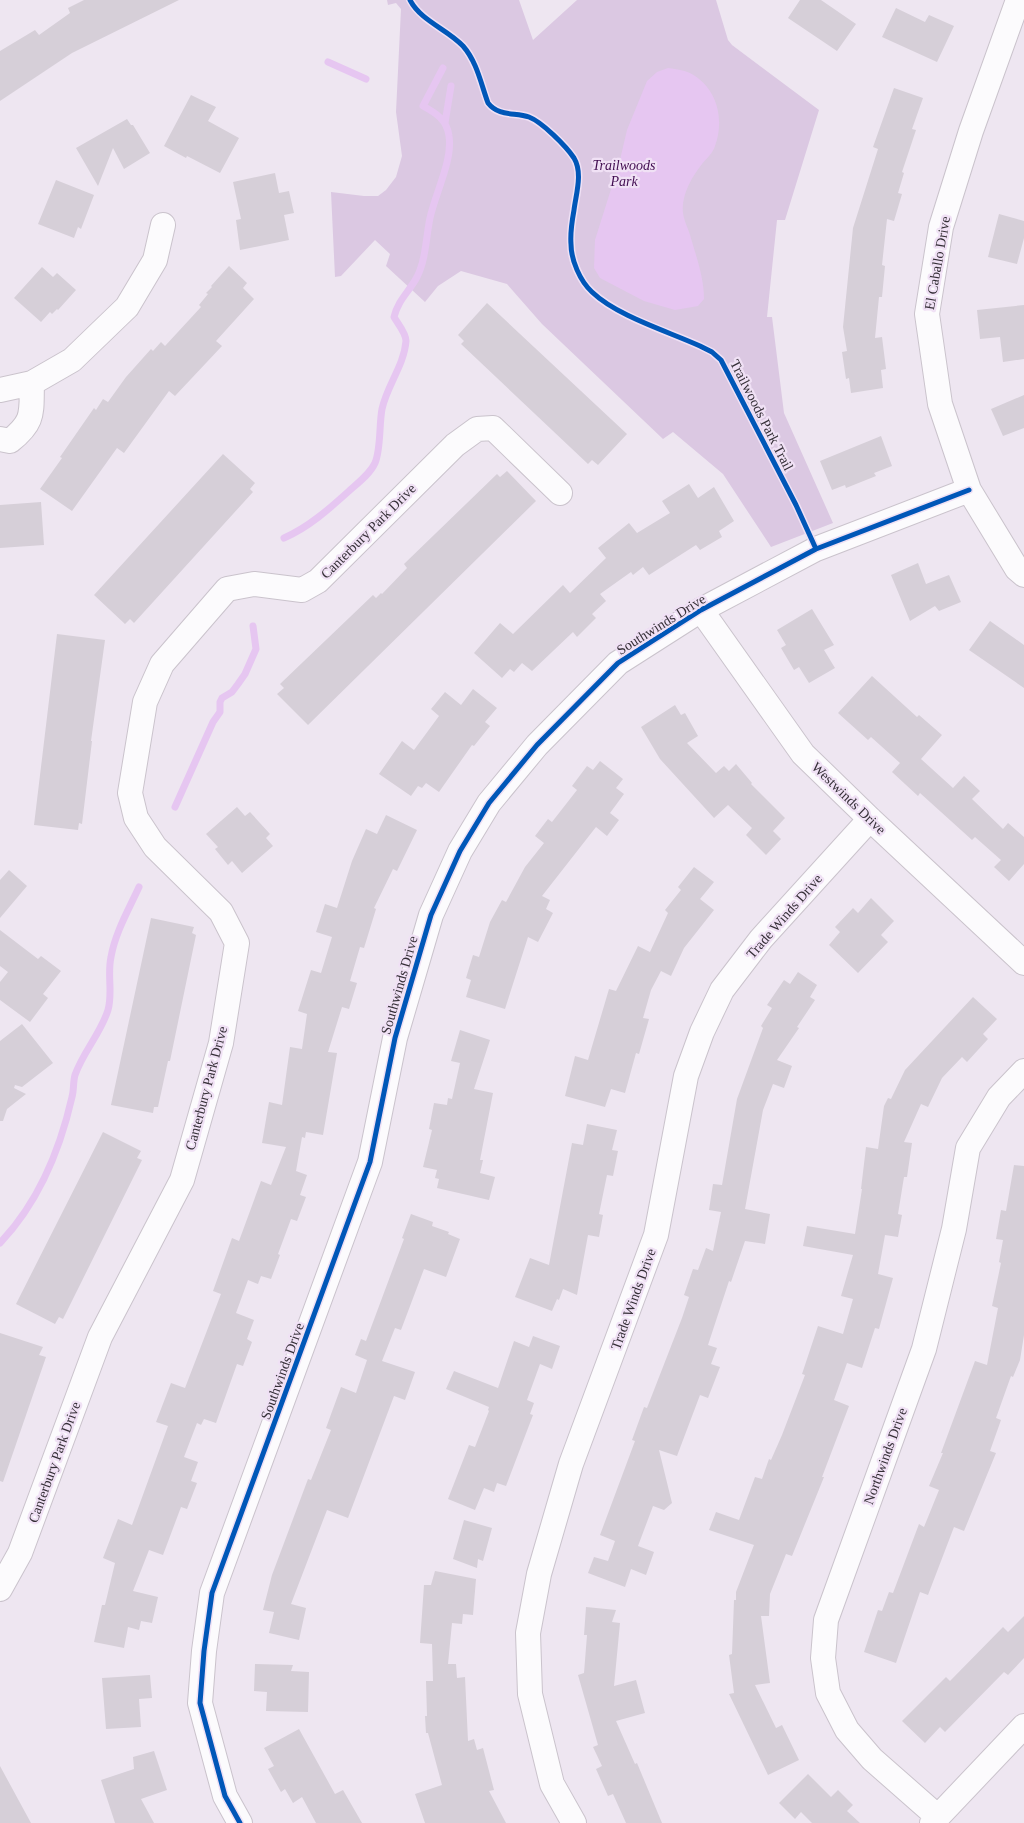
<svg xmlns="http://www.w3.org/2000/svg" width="1024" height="1823" viewBox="0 0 1024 1823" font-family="'Times New Roman',serif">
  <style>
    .green { fill: #dbc8e2 }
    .water { fill: #e6c6f1 }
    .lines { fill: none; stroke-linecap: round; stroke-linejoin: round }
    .stream { stroke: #e6c6f1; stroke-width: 7 }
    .building { fill: #d6cfd8 }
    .minor-casing { stroke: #cac3cc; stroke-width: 26 }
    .minor { stroke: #fcfbfd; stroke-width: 24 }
    .cycleway-casing { stroke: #f0e1f5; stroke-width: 8 }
    .cycleway { stroke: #0057b8; stroke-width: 5 }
    .labels { text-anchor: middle; stroke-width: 4.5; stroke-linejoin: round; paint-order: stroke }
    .park-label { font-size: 14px; font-style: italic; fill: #410d50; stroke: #f0e1f5 }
    .street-label { font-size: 14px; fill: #342e36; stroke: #f0e1f5 }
  </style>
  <rect width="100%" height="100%" fill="#eee6f1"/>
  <path class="green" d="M387,0H519L533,40L577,0H716L728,40L732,45L819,110L785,220H777L767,317H772L784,413L833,523L771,547L723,474L673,432L663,439L542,324L507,284L461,271L438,286L425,302L386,266L390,254L375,240L341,276L335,277L331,192L364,196H378L386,190L396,177L402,156L396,112L401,9L396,3L388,5Z"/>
  <path class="water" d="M668,68C675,69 683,70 690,73C717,87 725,119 715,146C713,153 706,159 702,164C691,178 681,196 683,213C684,221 688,228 690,235C696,256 704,277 704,299L698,306L675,310L644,301L600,278L594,268L595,240L619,164L627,130L647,81L657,72Z"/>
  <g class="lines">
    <path class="stream" d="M328,62L366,79
      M445,123L451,86
      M284,538C309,527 329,509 349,491C358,483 370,474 375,463C381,449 379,425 382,409C387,385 404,366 406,341C406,333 398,324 394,317C398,300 409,292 417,277C426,259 426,237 430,218C435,194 453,160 449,136C447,120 436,113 423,106L443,68
      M175,807L213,722L220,712V702L222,698L232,692L238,684L245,674L256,649L253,626
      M0,1243C38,1203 60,1150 72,1097C74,1090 73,1082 75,1075C83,1052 101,1033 108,1010C113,993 107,975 111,957C115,933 129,909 139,887"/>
  </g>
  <path class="building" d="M84,0H179L72,53L0,101V51L35,30L39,35L70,13L68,8Z
    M800,0H821L856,24L837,51L788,18Z
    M896,8L925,22L929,15L954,26L937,62L882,37Z
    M894,88L923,98L912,129L916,130L902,172L904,173L898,193L902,194L894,221L887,219L882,265L885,266L882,297H879L875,338L882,337L886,369L881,370L883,388L851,393L849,378L846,379L842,352L847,351L843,327L853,228L878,149L873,147Z
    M191,95L216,107L208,121L239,138L220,173L187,156L186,158L164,146Z
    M127,119L131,125H133L150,153L124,169L113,148L98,186L76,148Z
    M275,173L279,193L289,191L294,213L284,215L289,240L240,250L236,220L241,219L233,182Z
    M56,180L94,195L81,229L78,227L74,238L38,224Z
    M999,214L1024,221V238L1017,264L988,257Z
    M229,266L247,283L243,288L254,299L216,341L222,346L175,396L169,391L124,453L117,448L72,511L40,489L62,458L60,457L94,408L96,410L103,399L108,402L126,377L151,349L153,351L161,342L165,346L201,307L199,305L208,294L206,293L212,287L211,286Z
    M42,267L53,277L57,273L76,290L58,310L57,309L52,314L50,312L41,322L14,298Z
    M487,303L627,434L598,465L592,460L588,464L461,344L464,341L458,335Z
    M1024,305V359L1003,362L1000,337L980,339L977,310Z
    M1024,395V428L1003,436L991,409Z
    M881,436L892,466L874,473L876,476L846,488L845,485L832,490L820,461Z
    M223,454L255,483L250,489L253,492L134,623L130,619L125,624L94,595Z
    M507,471L536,501L308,725L277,694L284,688L280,684L373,595L376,598L381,593L382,594L407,568L404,564L497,474L500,477Z
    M689,484L698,498L714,487L734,521L719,531L722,537L700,550L696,545L649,575L643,567L633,575L631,572L600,594L606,601L592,614L596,618L577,637L573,632L532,671L522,663L514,672L510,669L502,678L474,653L500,623L513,634L563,585L570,593L606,558L598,548L629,523L637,533L670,513L662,501Z
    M41,502L44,545L0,548V505Z
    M918,563L926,584L949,575L961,602L939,611L935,606L910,621L891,575Z
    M812,609L834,645L824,650L835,668L809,683L799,667L794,670L781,648L786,645L777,630Z
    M990,621L1024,645V688L969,650Z
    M57,634L105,640L91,741H92L82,824L79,823L78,830L34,825Z
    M872,676L917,717L919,715L942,735L921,759L953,788L964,776L980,791L972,799L1003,829L1008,823L1024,837V864L1009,881L994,867L1001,860L975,837L972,840L920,793L918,796L892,772L900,763L871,737L868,740L838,713Z
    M473,689L497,708L485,722L490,726L474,746L472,745L439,792L426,783L422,788L418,786L411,796L379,774L402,741L414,750L439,716L431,709L445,692L461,705Z
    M675,705L681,715L685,713L698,736L687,743L716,773L724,766L729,771L736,764L752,783L751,784L785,818L773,831L781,839L766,855L746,835L752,828L728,805L714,818L660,759L641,727Z
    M600,761L623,779L616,788L624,794L610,813L619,820L607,836L596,827L542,896L550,900L546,909L553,913L538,942L528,937L505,1009L466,997L471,980L466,978L473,955L479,957L490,922L502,900L506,902L525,867L544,843L535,836L548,819L552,822L577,790L572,786L587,766L593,770Z
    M237,807L245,816L250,812L270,834L266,838L273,846L242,873L232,861L228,865L215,849L218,847L206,834Z
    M386,815L417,830L397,871L393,869L374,908L376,909L364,948L360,947L350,981L357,983L349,1009L342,1007L328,1052L337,1053L323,1135L306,1132L305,1138L302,1137L296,1171L307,1175L300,1195L306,1197L297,1221L291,1219L278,1254L280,1255L271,1279L261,1276L258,1284L248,1280L236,1313L254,1320L247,1339L252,1342L243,1366L237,1364L216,1423L204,1419L201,1425L197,1423L184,1457L198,1462L191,1481L197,1483L187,1509L181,1507L163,1555L149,1550L133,1591L158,1597L152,1623L141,1621L139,1630L128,1627L124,1648L94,1642L102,1605H105L115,1563L103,1558L118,1519L132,1525L168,1426L156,1422L171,1383L185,1388L221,1294L213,1291L232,1238L239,1241L261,1181L271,1185L286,1147L262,1143L269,1102L282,1105L290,1047L302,1049L307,1014L298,1011L311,970L321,973L332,937L316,932L325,904L337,908L352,861L366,829L377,834Z
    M694,867L714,882L700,899L714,910L684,948L671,976L661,971L651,990L643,1018L649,1019L639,1054L636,1053L625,1093L611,1089L605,1107L565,1096L575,1056L588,1060L609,989L616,991L638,946L650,952L668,913L665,910L681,890L678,887Z
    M9,870L27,886L0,918V880Z
    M871,898L894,921L881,935L888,942L858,973L829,945L840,932L835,927L853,908L858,913Z
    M151,918L194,927L192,933L196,935L170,1061H168L158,1107H154L153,1113L111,1105Z
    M0,930L38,959L41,956L61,971L43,994L48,998L30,1022L0,1000V982L8,972L0,966Z
    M798,972L817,985L810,997L815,1000L797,1027L799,1028L777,1060L792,1066L784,1088L773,1084L763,1110L745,1209L770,1214L765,1244L745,1241L731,1282L729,1281L708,1345L717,1348L711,1364L720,1367L708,1398L700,1395L677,1456L659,1450L672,1503L664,1510L653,1506L638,1546L654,1552L646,1575L631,1569L625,1587L588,1573L594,1557L608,1561L615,1541L600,1535L635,1441L632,1440L644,1407L647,1408L682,1318L689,1297L684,1295L693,1269L698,1270L706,1248L713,1251L721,1212L709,1210L713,1184L722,1185L737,1099L763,1028L761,1026L772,1008L767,1005L784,980L790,984Z
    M973,997L997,1019L983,1034L988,1039L967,1062L962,1057L942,1078L928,1107L921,1104L904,1142L912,1143L907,1177H904L898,1214L902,1215L898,1237L885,1235L878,1274L893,1278L879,1329L875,1328L862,1368L847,1363L834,1400L849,1406L822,1477H824L792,1556L786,1554L770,1594L769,1616H761L770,1683L755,1685L776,1728L782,1725L799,1760L768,1775L729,1694L734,1693L729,1655L732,1654L734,1600H736V1592L754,1545L709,1530L716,1512L739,1520L755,1477L762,1479L769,1459L771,1460L782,1435L805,1375L802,1374L818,1326L843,1334L853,1299L841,1296L853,1255L803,1246L807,1226L855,1234L862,1189H861L866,1147L878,1149L884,1106L888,1098L891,1099L905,1070Z
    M22,1024L53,1063L22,1087L15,1085L14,1088L26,1094L7,1109L3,1121H0V1041Z
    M460,1030L490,1040L474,1089L493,1093L480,1160H483L480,1173L495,1177L489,1200L437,1188L439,1179L435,1178L437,1170L423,1167L432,1130L429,1129L434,1103L447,1105L448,1098L452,1099L460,1063L451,1061Z
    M587,1124L617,1130L612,1150L618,1151L613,1176L607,1175L599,1214L603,1215L599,1237L588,1235L577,1295L563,1289L559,1300L557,1299L552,1311L515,1297L530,1258L549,1265L572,1143L583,1145Z
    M103,1132L141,1151L137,1158L142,1160L63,1319L59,1317L55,1324L16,1304Z
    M1014,1165L1024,1166V1335L1020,1360L1013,1377L1011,1376L996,1418L1001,1420L990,1451L996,1453L964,1531L954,1527L928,1595L920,1592L896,1663L864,1652L878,1610L882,1611L889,1592L893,1593L919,1524L924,1527L939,1490L929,1486L943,1453H941L975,1361L987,1365L998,1308L992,1306L1001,1263L999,1262L1003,1240L996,1239L1001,1210L1006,1211Z
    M411,1214L433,1222L432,1226L449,1232L448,1234L460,1239L446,1277L424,1269L401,1330L395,1328L382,1361L415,1372L405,1400L394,1396L348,1518L327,1510L291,1604L306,1608L299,1640L269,1633L274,1612L263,1610L272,1575L308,1479L311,1480L331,1430L326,1428L341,1387L356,1393L367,1360L355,1355L361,1339L366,1341L404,1239L402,1238Z
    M0,1333L43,1347L39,1355L46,1357L3,1482L0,1481Z
    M533,1336L560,1346L552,1369L540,1364L527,1400L534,1403L530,1414L533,1415L506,1486L497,1483L494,1492L484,1488L475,1510L448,1499L469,1445L475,1447L489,1411L488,1410L489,1407L446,1389L454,1371L498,1388L514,1341L529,1347Z
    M464,1520L492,1528L483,1561L478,1559L477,1568L453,1559Z
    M435,1571L476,1579L473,1615L463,1614L462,1624L452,1623L448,1664H456L457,1678L465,1677L468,1741L474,1739L477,1750L483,1748L494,1790L489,1791L506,1823H425L415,1794L442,1785L428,1733H426L425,1716H427L426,1681H433L432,1644L420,1643L424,1585H431Z
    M586,1607L616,1610L612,1622L620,1623L614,1686L636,1680L645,1713L616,1721L635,1764L637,1763L662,1823H626L613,1794L608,1796L596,1769L602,1766L593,1747L598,1745L578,1675L584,1673L587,1635H584Z
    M1024,1616V1658L1008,1675L1004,1672L945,1732L940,1727L925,1743L902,1721L946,1677L950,1681L1003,1627L1008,1632Z
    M255,1664L293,1665L291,1671L309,1672L308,1712L266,1711L267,1692L254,1691Z
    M150,1675L152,1698L139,1699L141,1727L106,1729L102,1678Z
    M299,1729L335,1794L343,1790L362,1823H316L302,1797L293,1803L285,1789L281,1792L268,1769L274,1766L264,1748Z
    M154,1751L167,1790L141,1799L154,1823H115L101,1780L134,1769L133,1757Z
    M0,1766L31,1823H0Z
    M808,1774L831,1797L838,1790L853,1805L847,1811L860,1823H812L801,1812L795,1819L779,1803Z"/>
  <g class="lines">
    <g class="minor-casing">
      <path id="minor" d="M1018,0L971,131L941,227L927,314L940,404L969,490L1017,569L1024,575
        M0,390L32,383L72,360L127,307L155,260L163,225
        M0,439L10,441C35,421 31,413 32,383
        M701,610L803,754L870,819L1024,963
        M0,1589L20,1553L100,1337L182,1180L221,1043L237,943L221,912L155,847L136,818L130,793L145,702L162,664L227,589L254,584L302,590L318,581L455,445L477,429L493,428L560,493
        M938,1817L872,1759L847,1730L828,1693L823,1658L826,1620L924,1349L954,1229L968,1148L999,1097L1024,1071
        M240,1823L225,1796L200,1703L204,1651L212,1593L370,1162L395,1038L431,915L460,851L489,803L537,745L618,663L701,610L816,549L969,490
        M574,1823L552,1784L530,1694L528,1633L539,1574L571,1464L656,1235L686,1076L702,1032L722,990L761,939L870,819
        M932,1823L1024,1726"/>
    </g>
    <use href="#minor" class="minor"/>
    <g class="cycleway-casing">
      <path id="cycleway" d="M410,0C421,21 447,29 463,46C477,62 481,84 488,103C499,117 515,112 529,117C542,122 566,146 574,158C583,173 576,194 574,210C572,221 570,232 571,244C571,260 580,281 592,292C617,316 667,331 700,346L712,352L721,360L796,505L816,549
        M240,1823L225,1796L200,1703L204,1651L212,1593L370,1162L395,1038L431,915L460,851L489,803L537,745L618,663L701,610L816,549L969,490"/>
    </g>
    <use href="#cycleway" class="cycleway"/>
  </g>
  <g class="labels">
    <g class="park-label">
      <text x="624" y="170">Trailwoods<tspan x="624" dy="16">Park</tspan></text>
    </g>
    <g class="street-label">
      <text transform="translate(937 263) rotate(-80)" y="5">El Caballo Drive</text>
      <text transform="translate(762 415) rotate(63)" y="5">Trailwoods Park Trail</text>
      <text transform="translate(368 531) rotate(-45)" y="5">Canterbury Park Drive</text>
      <text transform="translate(661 624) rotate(-32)" y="5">Southwinds Drive</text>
      <text transform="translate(849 798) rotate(44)" y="5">Westwinds Drive</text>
      <text transform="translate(784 916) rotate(-49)" y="5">Trade Winds Drive</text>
      <text transform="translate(399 985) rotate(-74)" y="5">Southwinds Drive</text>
      <text transform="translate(206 1088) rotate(-75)" y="5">Canterbury Park Drive</text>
      <text transform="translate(633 1299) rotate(-70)" y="5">Trade Winds Drive</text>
      <text transform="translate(282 1371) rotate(-70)" y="5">Southwinds Drive</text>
      <text transform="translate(885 1456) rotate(-70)" y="5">Northwinds Drive</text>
      <text transform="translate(54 1462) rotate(-70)" y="5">Canterbury Park Drive</text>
    </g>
  </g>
</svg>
